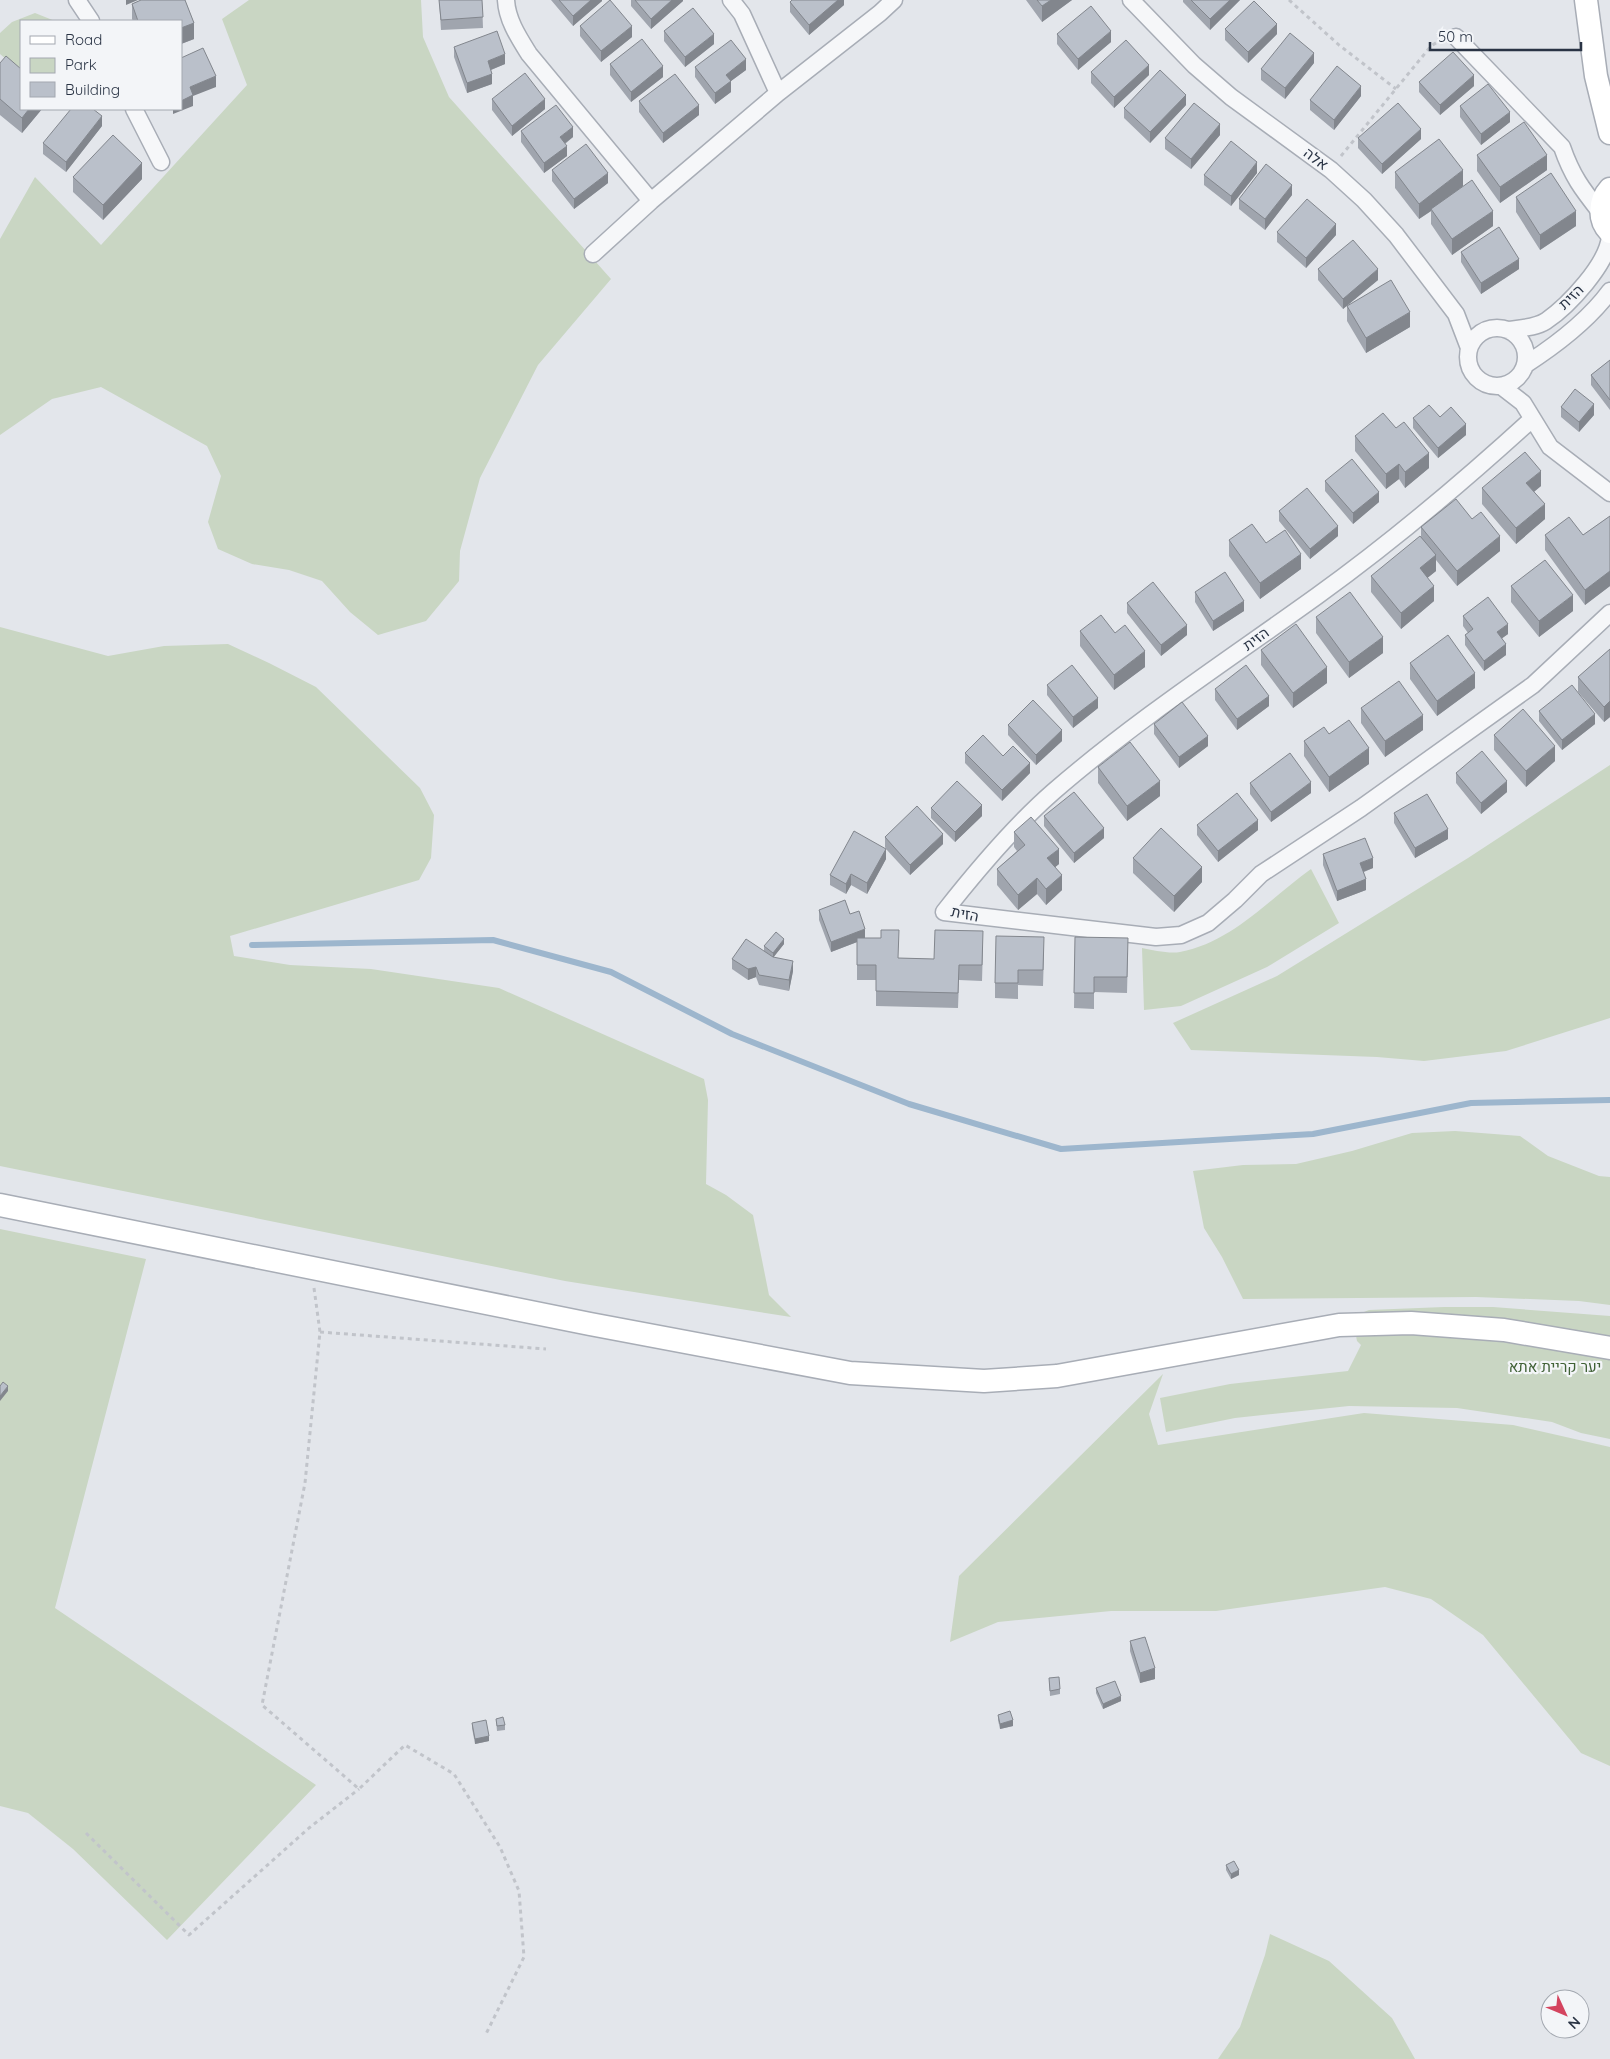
<svg xmlns="http://www.w3.org/2000/svg" width="1610" height="2059" viewBox="0 0 1610 2059" font-family="Quicksand,Heebo,sans-serif">
  <style>
    .green { fill: #c9d6c3 }
    .lines { fill: none; stroke-linecap: round; stroke-linejoin: round }
    .stream { stroke: #9db6cd; stroke-width: 6 }
    .street-casing { stroke: #a8adb6; stroke-width: 19 }
    .secondary-casing { stroke: #a8adb6; stroke-width: 25 }
    .path { stroke: #c1c4ca; stroke-width: 3; stroke-dasharray: 4 4; stroke-linecap: butt }
    .street { stroke: #f6f7f9; stroke-width: 16 }
    .secondary { stroke: #fff; stroke-width: 22 }
    .wall { fill: #a0a5ae }
    .shaded-wall { fill: #82868d }
    .building { fill: #bac0ca; stroke: #82868d }
    .labels { text-anchor: middle; stroke-width: 4.5; stroke-linejoin: round; paint-order: stroke }
    .street-label { font-size: 15px; fill: #2a3445; stroke: #f3f5f8 }
    .park-label { font-size: 15px; fill: #406136; stroke: #f3f5f8 }
  </style>
  <rect width="100%" height="100%" fill="#e3e6eb"/>
  <path class="green" d="M249,0H421L423,37L449,97L611,279L538,365L480,478L460,551L459,581L426,621L378,635L350,612L322,581L289,570L252,564L218,549L208,522L221,476L207,446L101,387L52,399L0,435V239L35,177L101,245L247,85L222,19Z
    M35,13L55,21H21V72L0,54V33L12,22Z
    M0,627L108,656L164,646L228,644L269,663L316,687L420,788L434,815L431,858L419,880L230,936L234,956L290,965L371,969L499,988L704,1079L708,1100L706,1184L726,1195L753,1215L769,1295L791,1317L565,1281L0,1166Z
    M1610,765V1018L1506,1051L1424,1061L1377,1057L1191,1050L1173,1023L1277,976L1468,858Z
    M1311,869L1339,923L1267,967L1181,1006L1144,1010L1142,948C1153,950 1169,954 1180,952C1233,942 1269,899 1311,869Z
    M1455,1131L1520,1136L1548,1156L1599,1176L1610,1177V1305L1579,1301L1476,1297L1243,1299L1222,1257L1204,1228L1193,1171L1243,1165L1296,1164L1352,1151L1412,1133Z
    M0,1229L146,1259L55,1608L316,1785L167,1940L73,1849L28,1813L0,1806Z
    M1444,1307H1493L1610,1316V1439L1581,1433L1552,1422L1457,1408L1349,1406L1235,1418L1166,1432L1160,1398L1230,1384L1348,1371L1361,1345L1357,1341L1354,1326L1364,1312L1369,1310Z
    M1163,1374L1149,1414L1158,1445L1364,1413L1513,1425L1610,1447V1766L1581,1753L1483,1635L1431,1599L1385,1587L1216,1611H1111L998,1622L950,1642L959,1576Z
    M1270,1934L1329,1961L1392,2018L1415,2059H1218L1240,2027L1265,1955Z"/>
  <g class="lines">
    <path class="stream" d="M252,945L493,940L611,972L732,1034L909,1104L1061,1149L1313,1134L1471,1103L1610,1100"/>
    <g class="street-casing">
      <path id="street" d="M77,0L91,21
        M506,0C507,20 519,38 529,54L651,201
        M731,0L742,14L778,93
        M1131,0L1194,65L1231,97L1331,170L1364,200L1396,235L1456,314L1469,348
        M1456,37L1562,147C1572,176 1582,189 1601,213
        M134,109L161,162
        M593,254L651,201L778,93L880,13L894,0
        M1468 357a29 29 0 1 1 58 0a29 29 0 1 1-58 0Z
        M1508,330C1521,328 1535,328 1546,321C1568,306 1608,264 1610,236
        M1525,365C1556,345 1588,321 1610,291
        M1501,386L1523,403L1550,447L1610,493
        M1532,419C1463,482 1392,542 1317,596C1228,660 1136,720 1053,792C1013,827 977,870 944,912L1156,937L1181,935L1208,923L1235,900L1261,874L1361,808L1533,685L1610,613"/>
    </g>
    <g class="secondary-casing">
      <path id="secondary" d="M1586,0L1596,76L1610,133
        M1610,189C1599,201 1598,220 1610,232
        M0,1205L590,1324L850,1373L984,1381L1057,1376L1339,1325L1411,1323L1504,1330L1610,1348"/>
    </g>
    <path class="path" d="M1289,0L1339,45L1396,89
      M1341,156L1431,46L1439,41
      M314,1288L320,1332L305,1483L262,1705L359,1789L405,1745L454,1774L500,1847L519,1891L524,1957L485,2036
      M320,1332L546,1349
      M86,1833L189,1935L309,1828L359,1789"/>
    <use href="#street" class="street"/>
    <use href="#secondary" class="secondary"/>
  </g>
  <path class="wall" d="M141,0H185L194,23V39L181,44V21H133L132,19V4Z
    M439,0H482L483,28L441,30Z
    M551,0H602V1L573,26Z
    M631,0H683V1L651,29L631,6Z
    M844,0V5L809,35L790,12V2Z
    M1026,0H1072L1042,22Z
    M1183,0H1240L1210,30L1183,2Z
    M580,26L632,37L601,62L580,36Z
    M1225,29L1277,34L1248,63L1225,40Z
    M664,31L714,44L685,67L664,41Z
    M1057,34L1111,42L1078,70L1057,44Z
    M454,47L505,64L491,70L492,84L467,93L454,57Z
    M0,63L42,109L22,133L0,115Z
    M1314,63L1285,99L1261,80V69Z
    M610,64L663,77L631,102L610,75Z
    M695,67L746,70L731,81V92L715,104L695,77Z
    M1091,72L1149,75L1114,108L1091,83Z
    M1419,82L1474,86L1440,115L1419,92Z
    M1361,96L1334,130L1310,110V100Z
    M492,99L545,109L512,136L492,110Z
    M639,101L699,115L663,143L639,112Z
    M1186,105L1150,143L1124,118V108Z
    M1460,106L1510,122L1481,145L1460,117Z
    M102,126L66,172L43,154V143Z
    M521,131L573,137L565,144L567,156L544,173L521,142Z
    M1220,135L1191,169L1165,149V138Z
    M1358,138L1421,139L1382,174L1358,148Z
    M1477,155L1547,170L1500,203L1477,171Z
    M552,170L608,183L574,209L552,181Z
    M1395,172L1463,186L1457,191L1493,226L1452,255L1431,224V211L1419,219L1395,188Z
    M1257,173L1231,206L1204,185V175Z
    M73,177L142,179L103,220L73,192Z
    M1292,195L1265,230L1239,209V199Z
    M1516,197L1576,226L1540,250L1516,212Z
    M1277,232L1336,235L1306,268L1277,242Z
    M1461,252L1519,269L1481,294L1461,262Z
    M1318,269L1378,280L1343,309L1318,280Z
    M1347,306L1410,327L1366,353L1347,321Z
    M1610,360V410L1591,385V375Z
    M1561,407L1594,415L1579,432L1561,417Z
    M1440,417L1466,435L1438,458L1413,428V418Z
    M1355,436L1429,468L1405,488L1399,479L1386,489L1355,451Z
    M1325,481L1379,502L1353,524L1325,491Z
    M1541,486L1534,492L1545,519L1516,544L1482,504V488Z
    M1279,511L1338,536L1310,559L1279,521Z
    M1610,516V586L1585,605L1545,550V535H1583Z
    M1421,527L1500,551L1457,586L1436,560V571L1427,578L1434,601L1401,629L1371,592V576L1421,538Z
    M1229,540L1266,543L1301,569L1260,599L1229,556Z
    M1511,586L1573,611L1539,637L1511,602Z
    M1195,592L1244,611L1213,631L1195,602Z
    M1127,603L1187,635L1161,656L1127,613Z
    M1463,616L1508,634L1502,638L1506,655L1484,671L1465,645V635L1468,633L1463,626Z
    M1316,617L1383,653L1349,678L1316,633Z
    M1080,631L1145,667L1114,690L1080,646Z
    M1610,649V717L1604,722L1578,692V677Z
    M1261,650L1327,683L1293,708L1261,665Z
    M1410,663L1475,688L1437,716L1410,679Z
    M1047,685L1098,708L1073,728L1047,695Z
    M1215,689L1269,706L1237,730L1215,700Z
    M1361,708L1423,730L1385,757L1361,723Z
    M1539,711L1595,724L1562,750L1539,721Z
    M1154,724L1208,746L1179,768L1154,734Z
    M1008,725L1062,741L1036,765L1008,735Z
    M1329,734L1369,764L1329,792L1304,756V741Z
    M1494,735L1555,761L1526,787L1494,750Z
    M965,753L1003,756L1030,773L1002,801L965,763Z
    M1098,767L1160,796L1127,821L1098,783Z
    M1456,773L1507,792L1481,814L1456,783Z
    M1250,783L1311,793L1271,822L1250,794Z
    M931,808L982,816L955,842L931,818Z
    M1394,813L1448,839L1415,858L1394,823Z
    M1044,816L1104,838L1074,863L1044,826Z
    M1197,825L1258,830L1218,862L1197,835Z
    M1014,832L1059,864L1055,867L1062,890L1046,905L1037,894L1018,910L997,885V869L1017,851L1014,847Z
    M885,837L943,844L910,875L886,849V859L867,894L851,885L846,894L830,885V875L886,849L885,847Z
    M1323,854L1373,868L1364,872L1366,890L1337,901L1323,865Z
    M1133,858L1202,882L1174,912L1133,873Z
    M819,910L850,914L865,938L898,958L934,959L983,947L982,981L959,980L958,1008L876,1006V980H857V942L831,952L819,920Z
    M1075,937L1128,953L1127,993L1094,992V1009L1074,1008Z
    M784,944L773,957L793,971L789,991L759,985L756,977L748,980L732,969V959L764,951V946Z
    M1044,953L1043,986L1018,985V999L995,998V983Z
    M1130,1641L1155,1679L1140,1683L1130,1651Z
    M1049,1678L1060,1689V1694L1050,1696Z
    M1096,1688L1121,1701L1103,1709L1096,1693Z
    M998,1715L1013,1726L1000,1729L998,1720Z
    M496,1719L505,1725V1730L497,1731Z
    M472,1723L489,1741L475,1744L472,1728Z
    M1226,1865L1239,1875L1231,1879L1226,1870Z"/>
  <path class="shaded-wall" d="M126,0H138L126,5Z
    M591,0H602V1L573,26V16Z
    M672,0H683V1L651,29V19Z
    M838,0H844V5L809,35V25Z
    M1051,0H1072L1042,22V6Z
    M1230,0H1240L1210,30V19Z
    M194,23V39L181,44V28Z
    M1277,24V34L1248,63V52Z
    M632,26V37L601,62V51Z
    M1111,31V42L1078,70V59Z
    M714,34V44L685,67V57Z
    M1314,53V63L1285,99V88Z
    M505,54V64L488,71V61Z
    M746,59V70L731,81V92L715,104V93L726,75Z
    M1149,65V75L1114,108V97Z
    M663,66V77L631,102V92Z
    M492,74V84L467,93V83Z
    M1474,75V86L1440,115V105Z
    M216,76V87L193,96V106L173,114V109H181V101L190,87Z
    M1361,86V96L1334,130V120Z
    M1186,95V105L1150,143V132Z
    M545,99V109L512,136V126Z
    M699,105V115L663,143V133Z
    M29,109H42L22,133V118Z
    M1510,112V122L1481,145V134Z
    M102,116V126L66,172V162Z
    M1220,124V135L1191,169V159Z
    M573,127V137L560,147V137Z
    M1421,129V139L1382,174V164Z
    M567,146V156L544,173V163Z
    M1547,155V170L1500,203V187Z
    M1257,162V173L1231,206V196Z
    M142,163V179L103,220V205Z
    M1463,170V186L1432,210L1431,209V211L1419,219V204Z
    M608,173V183L574,209V199Z
    M1292,185V195L1265,230V219Z
    M1493,211V226L1452,255V239Z
    M1576,211V226L1540,250V235Z
    M1336,224V235L1306,268V258Z
    M1519,259V269L1481,294V283Z
    M1378,269V280L1343,309V299Z
    M1410,312V327L1366,353V338Z
    M1594,404V415L1579,432V422Z
    M1466,424V435L1438,458V448Z
    M1429,453V468L1405,488V472Z
    M1399,464V479L1386,489V474Z
    M1541,471V486L1526,498V483Z
    M1379,492V502L1353,524V513Z
    M1545,504V519L1516,544V528Z
    M1338,526V536L1310,559V549Z
    M1500,536V551L1457,586V571Z
    M1301,554V569L1260,599V583Z
    M1436,555V571L1420,584V568Z
    M1610,571V586L1585,605V590Z
    M1434,586V601L1401,629V613Z
    M1573,595V611L1539,637V621Z
    M1244,601V611L1213,631V621Z
    M1508,624V634L1497,642V632Z
    M1187,625V635L1161,656V645Z
    M1383,637V653L1349,678V662Z
    M1506,644V655L1484,671V661Z
    M1145,651V667L1114,690V675Z
    M1327,667V683L1293,708V693Z
    M1475,673V688L1437,716V701Z
    M1269,696V706L1237,730V719Z
    M1098,698V708L1073,728V717Z
    M1610,701V717L1604,722V707Z
    M1595,714V724L1562,750V740Z
    M1423,715V730L1385,757V741Z
    M1062,730V741L1036,765V755Z
    M1208,736V746L1179,768V757Z
    M1555,746V761L1526,787V771Z
    M1369,748V764L1329,792V777Z
    M1030,763V773L1002,801V790Z
    M1160,781V796L1127,821V806Z
    M1507,781V792L1481,814V803Z
    M1311,782V793L1271,822V812Z
    M982,805V816L955,842V832Z
    M1258,820V830L1218,862V851Z
    M1104,828V838L1074,863V853Z
    M1448,829V839L1415,858V848Z
    M943,834V844L910,875V865Z
    M886,849V859L867,894V883Z
    M1059,849V864L1047,874V858Z
    M1373,858V868L1360,873V863Z
    M1202,867V882L1174,912V896Z
    M851,874V885L846,894V884Z
    M1062,875V890L1046,905V889Z
    M1037,878V894L1018,910V895Z
    M1366,879V890L1337,901V891Z
    M865,929V939L831,952V942Z
    M784,939V944L773,958V953Z
    M793,961V971L789,991V980Z
    M756,967V977L748,980V969Z
    M8,1386V1391L0,1401V1396Z
    M1155,1668V1679L1140,1683V1673Z
    M1121,1696V1701L1103,1709V1704Z
    M1013,1720V1726L1000,1729V1724Z
    M489,1736V1741L475,1744V1739Z
    M1239,1870V1875L1231,1879V1874Z"/>
  <path class="building" d="M141,0H185L194,23L181,28V21H138L132,4Z
    M439,0H482L483,17L441,20Z
    M559,0H591L573,16Z
    M610,0L632,26L601,51L580,26Z
    M635,0H672L651,19Z
    M792,0H838L809,25L790,2Z
    M1037,0H1051L1042,6Z
    M1191,0H1230L1210,19Z
    M1254,1L1277,24L1248,52L1225,29Z
    M1091,6L1111,31L1078,59L1057,34Z
    M693,8L714,34L685,57L664,31Z
    M497,31L505,54L488,61L492,74L467,83L454,47Z
    M1290,33L1314,53L1285,88L1261,69Z
    M642,39L663,66L631,92L610,64Z
    M731,40L746,59L726,75L731,81L715,93L695,67Z
    M1126,40L1149,65L1114,97L1091,72Z
    M203,48L216,76L190,87L193,95L181,101V58Z
    M1453,52L1474,75L1440,105L1419,82Z
    M6,56L21,69V109H29L22,118L0,99V63Z
    M1337,66L1361,86L1334,120L1310,100Z
    M1160,70L1186,95L1150,132L1124,108Z
    M525,73L545,99L512,126L492,99Z
    M675,74L699,105L663,133L639,101Z
    M1488,84L1510,112L1481,134L1460,106Z
    M1194,103L1220,124L1191,159L1165,138Z
    M1398,103L1421,129L1382,164L1358,138Z
    M556,105L573,127L560,137L567,146L544,163L521,131Z
    M71,109H93L102,116L66,162L43,143Z
    M1524,122L1547,155L1500,187L1477,155Z
    M113,135L142,163L103,205L73,177Z
    M1439,139L1463,170L1419,204L1395,172Z
    M1231,141L1257,162L1231,196L1204,175Z
    M586,144L608,173L574,199L552,170Z
    M1266,164L1292,185L1265,219L1239,199Z
    M1551,173L1576,211L1540,235L1516,197Z
    M1472,180L1493,211L1452,239L1431,209Z
    M1307,199L1336,224L1306,258L1277,232Z
    M1499,227L1519,259L1481,283L1461,252Z
    M1353,240L1378,269L1343,299L1318,269Z
    M1391,280L1410,312L1366,338L1347,306Z
    M1610,360V400L1591,375Z
    M1575,389L1594,404L1579,422L1561,407Z
    M1429,405L1440,417L1451,407L1466,424L1438,448L1413,418Z
    M1383,413L1396,428L1404,422L1429,453L1405,472L1399,464L1386,474L1355,436Z
    M1525,452L1541,471L1526,483L1545,504L1516,528L1482,488Z
    M1352,459L1379,492L1353,513L1325,481Z
    M1307,488L1338,526L1310,549L1279,511Z
    M1456,499L1472,519L1481,512L1500,536L1457,571L1421,527Z
    M1610,516V571L1585,590L1545,535L1569,517L1583,535Z
    M1252,524L1266,543L1285,530L1301,554L1260,583L1229,540Z
    M1420,536L1436,555L1420,568L1434,586L1401,613L1371,576Z
    M1545,560L1573,595L1539,621L1511,586Z
    M1225,572L1244,601L1213,621L1195,592Z
    M1153,582L1187,625L1161,645L1127,603Z
    M1350,592L1383,637L1349,662L1316,617Z
    M1488,597L1508,624L1497,632L1506,644L1484,661L1465,635L1473,629L1463,616Z
    M1101,615L1115,633L1125,625L1145,651L1114,675L1080,631Z
    M1296,624L1327,667L1293,693L1261,650Z
    M1448,635L1475,673L1437,701L1410,663Z
    M1610,649V701L1604,707L1578,677Z
    M1072,665L1098,698L1073,717L1047,685Z
    M1246,665L1269,696L1237,719L1215,689Z
    M1399,681L1423,715L1385,741L1361,708Z
    M1572,685L1595,714L1562,740L1539,711Z
    M1033,700L1062,730L1036,755L1008,725Z
    M1182,702L1208,736L1179,757L1154,724Z
    M1523,709L1555,746L1526,771L1494,735Z
    M1349,720L1369,748L1329,777L1304,741L1324,727L1329,734Z
    M983,735L1003,756L1013,746L1030,763L1002,790L965,753Z
    M1130,742L1160,781L1127,806L1098,767Z
    M1482,751L1507,781L1481,803L1456,773Z
    M1290,753L1311,782L1271,812L1250,783Z
    M957,781L982,805L955,832L931,808Z
    M1074,792L1104,828L1074,853L1044,816Z
    M1237,793L1258,820L1218,851L1197,825Z
    M1427,794L1448,829L1415,848L1394,813Z
    M917,806L943,834L910,865L885,837Z
    M1031,817L1059,849L1047,858L1062,875L1046,889L1037,878L1018,895L997,869L1025,845L1014,832Z
    M1161,828L1202,867L1174,896L1133,858Z
    M854,831L886,849L867,883L851,874L846,884L830,875Z
    M1365,838L1373,858L1360,863L1366,879L1337,891L1323,854Z
    M845,900L850,914L859,911L865,929L831,942L819,910Z
    M881,930H899L898,958L934,959L935,930L983,931L982,965H959L958,993L876,991V965H857V938H881Z
    M776,932L784,939L773,953L764,946Z
    M996,936L1044,937L1043,970H1018V983H995Z
    M1075,937L1128,938L1127,977H1094V993H1074Z
    M746,939L773,957L793,961L789,980L759,975L756,967L748,969L732,959Z
    M3,1382L8,1386L0,1396V1386Z
    M1145,1637L1155,1668L1140,1673L1130,1641Z
    M1059,1677L1060,1689L1050,1691L1049,1678Z
    M1115,1681L1121,1696L1103,1704L1096,1688Z
    M1010,1711L1013,1720L1000,1724L998,1715Z
    M503,1717L505,1725L497,1726L496,1719Z
    M486,1720L489,1736L475,1739L472,1723Z
    M1234,1861L1239,1870L1231,1874L1226,1865Z"/>
  <g class="labels">
    <g class="street-label">
      <text transform="translate(1316 159) rotate(37)" y="5">אלה</text>
      <text transform="translate(1571 297) rotate(-44)" y="5">הזית</text>
      <text transform="translate(1256 639) rotate(-35)" y="5">הזית</text>
      <text transform="translate(965 914) rotate(12)" y="5">הזית</text>
    </g>
    <g class="park-label">
      <text x="1555" y="1372">יער קריית אתא</text>
    </g>
  </g>
  <rect x="20" y="20" width="162" height="90" fill="#f3f5f8" stroke="#a3a8b0"/>
  <rect x="30" y="36" width="25" height="8" fill="#ffffff" stroke="#a3a8b0"/>
  <text x="65" y="45" font-size="15" fill="#2a3445">Road</text>
  <rect x="30" y="58" width="25" height="15" fill="#c9d6c3" stroke="#a3a8b0"/>
  <text x="65" y="70" font-size="15" fill="#2a3445">Park</text>
  <rect x="30" y="82" width="25" height="15" fill="#bac0ca" stroke="#a3a8b0"/>
  <text x="65" y="95" font-size="15" fill="#2a3445">Building</text>
  <g transform="translate(1565 2014) rotate(134)"><circle r="24" fill="#f3f5f8" stroke="#a3a8b0"/>
  <path d="M0-4L9 19L0 12L-9 19Z" fill="#d4445f"/>
  <text y="-8" font-size="14" font-weight="bold" text-anchor="middle" fill="#2a3445">N</text>
  </g>
  <path d="M1430 42v8h151v-8" fill="none" stroke="#2a3445" stroke-width="2.5"/>
  <text x="1438" y="42" font-size="15" fill="#2a3445" stroke="#f3f5f8" stroke-width="4" paint-order="stroke">50 m</text>
</svg>
